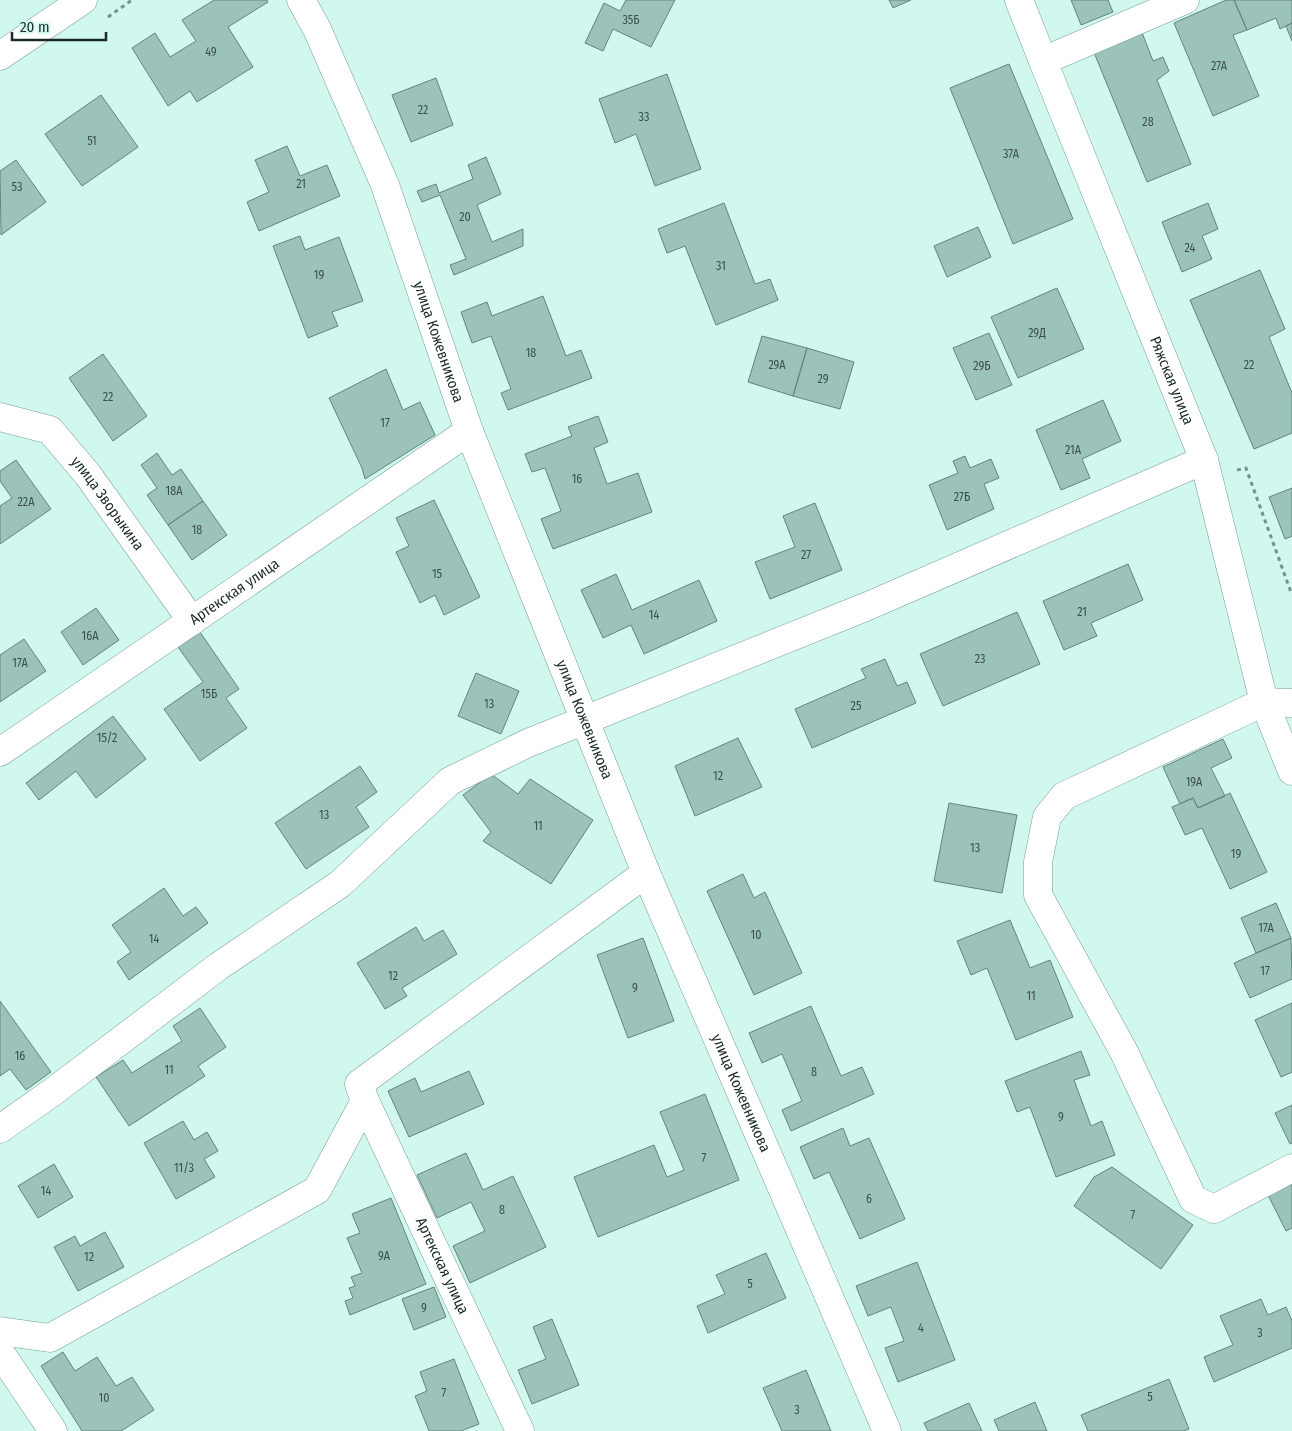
<svg xmlns="http://www.w3.org/2000/svg" width="1292" height="1431" viewBox="0 0 1292 1431" font-family="'Fira Sans Condensed',sans-serif">
  <style>
    .building { fill: #9cc3ba; stroke: #60857d }
    .lines { fill: none; stroke-linecap: round; stroke-linejoin: round }
    .street-casing { stroke: #779d95; stroke-width: 29 }
    .secondary-casing { stroke: #779d95; stroke-width: 29 }
    .path { stroke: #76918b; stroke-width: 3; stroke-dasharray: 4 4; stroke-linecap: butt }
    .street { stroke: #fff; stroke-width: 28 }
    .secondary { stroke: #fff; stroke-width: 28 }
    .labels { text-anchor: middle; stroke-width: 4; stroke-linejoin: round; paint-order: stroke }
    .number-label { font-size: 12px; fill: #3b504c }
    .street-label { font-size: 15px; fill: #1b2a27; stroke: #d0f8ef }
  </style>
  <rect width="100%" height="100%" fill="#d0f8ef"/>
  <path class="building" d="M214,0H267L268,2L228,27L253,67L197,102L190,91L168,106L132,48L155,33L170,57L196,41L182,20Z
    M626,0H675L651,47L613,29L603,51L585,43L604,3L620,11Z
    M889,0H911L893,8Z
    M1071,0H1108L1113,12L1081,25Z
    M1226,0H1234L1247,30L1233,35L1259,96L1213,116L1174,23Z
    M1234,0H1292V23L1280,29L1276,18L1247,30Z
    M1292,23V41L1286,26Z
    M1141,30L1153,61L1163,57L1169,71L1157,80L1191,164L1147,182L1093,50Z
    M1009,64L1073,219L1013,244L950,88Z
    M667,74L701,169L655,186L636,134L615,143L599,99Z
    M436,78L453,125L411,142L392,95Z
    M101,95L138,147L82,186L45,134Z
    M287,146L300,176L327,165L340,196L259,231L247,202L269,192L255,160Z
    M486,157L501,194L477,205L492,242L523,229V246L454,275L450,265L466,259L440,195L422,202L417,191L436,184L439,193L473,179L468,165Z
    M16,160L46,202L1,235L0,171Z
    M724,203L755,284L770,279L778,300L716,325L685,246L667,253L658,229Z
    M1208,203L1218,229L1202,236L1212,259L1182,272L1162,222Z
    M978,227L991,257L947,277L934,246Z
    M300,236L305,250L339,237L363,301L332,312L338,326L308,338L273,246Z
    M1260,270L1285,329L1269,337L1292,393V433L1254,449L1190,300Z
    M1057,288L1084,349L1018,378L991,317Z
    M543,296L566,356L581,350L592,378L508,410L501,393L511,389L491,336L472,343L461,312L487,302L492,316Z
    M989,333L1012,385L976,400L953,348Z
    M762,336L807,348L793,396L748,382Z
    M807,348L854,362L840,409L793,396Z
    M103,354L147,416L113,441L69,378Z
    M386,369L403,410L420,402L435,435L365,479L362,468L329,398Z
    M1103,400L1121,441L1082,459L1090,478L1061,490L1036,430Z
    M598,416L608,442L594,448L607,484L638,473L652,512L553,549L541,519L561,511L545,468L532,472L525,454L572,436L568,427Z
    M157,453L172,475L181,469L203,501L168,525L147,495L157,488L141,465Z
    M965,456L970,468L991,459L999,478L984,484L994,509L947,530L929,485L958,473L953,461Z
    M16,460L51,509L0,544V506L12,498L0,481V471Z
    M1292,488V536L1285,539L1269,497Z
    M434,500L480,597L444,615L435,595L420,603L396,552L409,546L396,518Z
    M203,501L227,535L192,560L168,525Z
    M815,503L842,570L770,599L755,562L795,547L783,516Z
    M1128,564L1143,600L1091,623L1097,636L1064,650L1043,601Z
    M616,574L632,610L699,580L717,621L644,654L631,625L603,638L581,590Z
    M96,608L119,640L83,665L61,632Z
    M1017,612L1040,664L943,706L920,654Z
    M200,632L239,689L226,698L247,728L200,761L164,709L203,682L178,647Z
    M24,639L46,671L0,702V655Z
    M885,659L897,686L907,682L916,703L812,748L795,709L866,678L861,669Z
    M476,673L519,691L501,734L458,716Z
    M113,716L146,759L96,798L76,771L39,800L26,783Z
    M738,738L762,787L695,816L675,766Z
    M1223,739L1232,758L1211,768L1225,796L1198,808L1193,798L1180,804L1163,767Z
    M360,766L377,792L356,807L369,827L306,869L275,823Z
    M491,774L518,794L530,779L593,820L551,884L483,841L491,832L463,795Z
    M1230,793L1267,872L1230,889L1202,828L1185,835L1172,807L1193,798L1198,808Z
    M949,803L1017,815L1002,893L934,881Z
    M743,874L754,898L765,892L802,973L754,995L707,891Z
    M164,888L183,916L196,907L208,923L129,980L117,962L131,952L112,925Z
    M1276,903L1291,938L1256,953L1241,918Z
    M1010,920L1030,968L1050,960L1073,1017L1016,1040L987,968L971,975L957,941Z
    M416,927L424,941L443,930L457,954L402,988L407,996L385,1009L357,963Z
    M643,938L674,1021L628,1038L597,955Z
    M1291,938L1292,979L1250,998L1234,963Z
    M0,1001L51,1072L26,1090L10,1069L0,1076Z
    M1292,1003V1072L1281,1077L1255,1020Z
    M811,1006L841,1076L862,1067L874,1094L791,1131L782,1110L802,1101L782,1054L762,1063L749,1033Z
    M200,1008L226,1047L198,1066L205,1076L129,1126L96,1077L123,1060L132,1073L182,1041L173,1026Z
    M1081,1051L1090,1075L1074,1080L1091,1126L1102,1121L1115,1155L1056,1177L1030,1107L1017,1112L1005,1081Z
    M469,1071L484,1104L409,1137L388,1091L415,1078L421,1092Z
    M705,1094L739,1180L598,1237L574,1177L654,1145L667,1177L684,1170L660,1112Z
    M1292,1105V1143L1290,1144L1275,1113Z
    M183,1121L194,1140L207,1132L218,1151L204,1159L215,1177L176,1199L144,1143Z
    M843,1128L850,1146L869,1138L905,1219L860,1239L829,1172L814,1179L800,1147Z
    M466,1153L483,1190L513,1176L546,1247L470,1283L453,1246L485,1231L471,1202L437,1218L417,1175Z
    M54,1164L73,1197L38,1218L18,1186Z
    M1112,1167L1193,1225L1161,1269L1074,1206L1094,1177Z
    M1292,1178V1228L1286,1231L1266,1191Z
    M391,1198L426,1284L350,1315L345,1301L353,1298L349,1288L355,1286L351,1277L362,1273L347,1238L360,1233L352,1214Z
    M105,1232L124,1267L78,1291L54,1247L75,1236L80,1246Z
    M766,1253L786,1298L708,1333L697,1306L725,1294L716,1275Z
    M917,1262L955,1360L898,1382L885,1348L904,1341L891,1307L868,1316L856,1286Z
    M434,1287L446,1317L414,1330L402,1299Z
    M1261,1299L1268,1315L1286,1307L1292,1321V1348L1214,1382L1204,1357L1233,1345L1220,1316Z
    M552,1319L579,1385L532,1404L518,1370L546,1359L533,1327Z
    M63,1352L75,1371L97,1357L116,1386L132,1377L154,1410L121,1431H82L41,1366Z
    M454,1359L479,1424L461,1431H429L415,1396L427,1391L420,1372Z
    M806,1370L831,1431H782L763,1388Z
    M1169,1379L1189,1429L1183,1431H1088L1081,1415Z
    M1035,1402L1047,1431H999L994,1420Z
    M969,1403L982,1431H928L924,1423Z"/>
  <g class="lines">
    <g class="street-casing">
      <g id="street">
        <path id="s1" d="M301,0L317,29L385,185L469,431L646,873L887,1431"/>
        <path id="s2" d="M1019,0L1043,61L1204,460L1264,702L1292,771"/>
        <path d="M1043,61L1185,0"/>
        <path id="s3" d="M0,417L50,430L88,475L192,621"/>
        <path d="M1292,703L1264,702L1064,796L1047,817L1038,862V895L1124,1052L1193,1199L1214,1209L1292,1168"/>
        <path id="s4" d="M0,752L469,431"/>
        <path id="s5" d="M365,1101L520,1431"/>
        <path d="M0,1129L54,1091L219,966L340,884L450,781L528,743L868,606L1204,460"/>
        <path d="M0,1331L50,1338L317,1190L365,1101L359,1084L646,873"/>
        <path d="M0,1352L53,1431"/>
      </g>
    </g>
    <g class="secondary-casing">
      <path id="secondary" d="M0,56L83,0"/>
    </g>
    <path class="path" d="M108,17L132,0
      M1237,470L1246,468L1292,595"/>
    <use href="#street" class="street"/>
    <use href="#secondary" class="secondary"/>
  </g>
  <g class="labels">
    <g class="number-label">
      <text x="631" y="24">35Б</text>
      <text x="211" y="56">49</text>
      <text x="1219" y="70">27А</text>
      <text x="423" y="114">22</text>
      <text x="644" y="121">33</text>
      <text x="1148" y="126">28</text>
      <text x="92" y="145">51</text>
      <text x="1011" y="158">37А</text>
      <text x="301" y="188">21</text>
      <text x="17" y="191">53</text>
      <text x="465" y="221">20</text>
      <text x="1190" y="252">24</text>
      <text x="721" y="270">31</text>
      <text x="319" y="279">19</text>
      <text x="1037" y="337">29Д</text>
      <text x="531" y="357">18</text>
      <text x="777" y="369">29А</text>
      <text x="1249" y="369">22</text>
      <text x="982" y="370">29Б</text>
      <text x="823" y="383">29</text>
      <text x="108" y="401">22</text>
      <text x="385" y="427">17</text>
      <text x="1073" y="454">21А</text>
      <text x="577" y="483">16</text>
      <text x="174" y="495">18А</text>
      <text x="962" y="501">27Б</text>
      <text x="26" y="506">22А</text>
      <text x="197" y="534">18</text>
      <text x="806" y="559">27</text>
      <text x="437" y="578">15</text>
      <text x="1082" y="616">21</text>
      <text x="654" y="619">14</text>
      <text x="90" y="640">16А</text>
      <text x="980" y="663">23</text>
      <text x="20" y="667">17А</text>
      <text x="209" y="698">15Б</text>
      <text x="489" y="708">13</text>
      <text x="856" y="710">25</text>
      <text x="107" y="742">15/2</text>
      <text x="718" y="780">12</text>
      <text x="1194" y="786">19А</text>
      <text x="324" y="819">13</text>
      <text x="538" y="830">11</text>
      <text x="975" y="852">13</text>
      <text x="1236" y="858">19</text>
      <text x="1266" y="932">17А</text>
      <text x="756" y="939">10</text>
      <text x="154" y="943">14</text>
      <text x="1265" y="975">17</text>
      <text x="393" y="980">12</text>
      <text x="635" y="992">9</text>
      <text x="1031" y="1000">11</text>
      <text x="20" y="1060">16</text>
      <text x="169" y="1074">11</text>
      <text x="814" y="1076">8</text>
      <text x="1061" y="1121">9</text>
      <text x="704" y="1162">7</text>
      <text x="184" y="1172">11/3</text>
      <text x="46" y="1195">14</text>
      <text x="869" y="1203">6</text>
      <text x="502" y="1214">8</text>
      <text x="1133" y="1219">7</text>
      <text x="384" y="1260">9А</text>
      <text x="89" y="1261">12</text>
      <text x="750" y="1288">5</text>
      <text x="424" y="1312">9</text>
      <text x="921" y="1332">4</text>
      <text x="1260" y="1337">3</text>
      <text x="444" y="1397">7</text>
      <text x="1150" y="1401">5</text>
      <text x="104" y="1402">10</text>
      <text x="797" y="1414">3</text>
    </g>
    <g class="street-label">
      <text dy="5" stroke="none"><textPath href="#s1" startOffset="369">улица Кожевникова</textPath></text>
      <text dy="5" stroke="none"><textPath href="#s2" startOffset="410">Ряжская улица</textPath></text>
      <text dy="5" stroke="none"><textPath href="#s3" startOffset="145">улица Зворыкина</textPath></text>
      <text dy="5" stroke="none"><textPath href="#s4" startOffset="284">Артекская улица</textPath></text>
      <text dy="5" stroke="none"><textPath href="#s1" startOffset="774">улица Кожевникова</textPath></text>
      <text dy="5" stroke="none"><textPath href="#s1" startOffset="1179">улица Кожевникова</textPath></text>
      <text dy="5" stroke="none"><textPath href="#s5" startOffset="182">Артекская улица</textPath></text>
    </g>
  </g>
  <path d="M12 32v8h94v-8" fill="none" stroke="#1b2a27" stroke-width="2.5"/>
  <text x="20" y="32" font-size="15" fill="#1b2a27" stroke="#d0f8ef" stroke-width="4" paint-order="stroke">20 m</text>
</svg>
